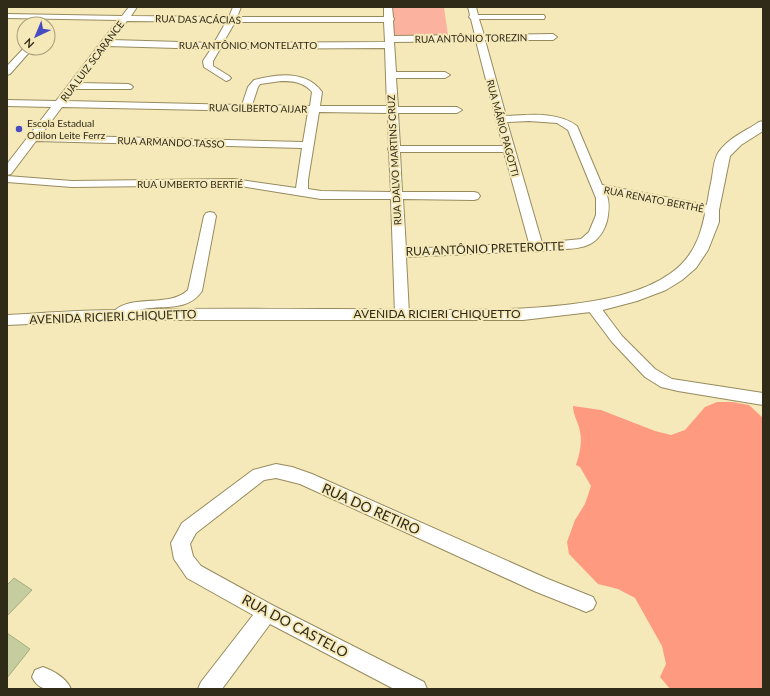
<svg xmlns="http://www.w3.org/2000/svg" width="770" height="696" viewBox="0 0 770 696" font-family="Lato,sans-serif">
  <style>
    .green { fill: #fbb3a0 }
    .forest { fill: #fe9a80 }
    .building { fill: #c5cd9e; stroke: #a5ad7f }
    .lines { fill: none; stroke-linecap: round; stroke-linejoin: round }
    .minor-casing { stroke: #968b5e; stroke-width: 2 }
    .tertiary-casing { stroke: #968b5e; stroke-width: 2 }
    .minor { fill: #fff; fill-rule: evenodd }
    .tertiary { fill: #fff; fill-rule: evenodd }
    .poi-dot { fill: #484cc2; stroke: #f5e9b9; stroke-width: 1.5 }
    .labels { text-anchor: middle; stroke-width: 4; stroke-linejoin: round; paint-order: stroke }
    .far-street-label { font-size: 10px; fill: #302b19; stroke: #f5e9b9 }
    .far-poi-label { font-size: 10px; fill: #302b19; stroke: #f5e9b9; text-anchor: start }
    .street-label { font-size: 12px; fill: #302b19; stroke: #f5e9b9 }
    .near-street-label { font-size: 14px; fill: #302b19; stroke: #f5e9b9 }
  </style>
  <rect width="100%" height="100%" fill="#f5e9b9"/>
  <path class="green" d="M392,7H444L448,35L393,37Z"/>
  <path class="forest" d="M717,402H732L749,405L763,418V689H670L660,677L666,664L662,646L635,598L618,589L598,584L569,554L567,542L575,520L585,504L591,486L580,467L576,465C580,452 583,441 579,427C577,420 573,414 573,406L601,410L655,431L671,435L685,430L705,407Z"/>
  <path class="building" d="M14,578L32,590L7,616V585Z
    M7,633L30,649L7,678Z"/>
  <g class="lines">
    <g class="minor-casing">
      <path id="minor" d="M129,7H137L131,16L229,17L233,7H241L237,17H384V7H392L393,17L394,19L393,21L394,36L475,35L471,19L469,17L470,15L468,7H476L478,15H544L545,17L544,19H479L484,35L553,34L557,37L553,40H485L506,116C529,115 557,111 577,126L602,185L712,206L716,207L718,210L716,213L712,214L606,193C610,202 609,211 607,221C596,258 565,245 537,252L532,251L406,257L409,314L407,317L402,318L397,317L395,314L391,199H321L234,185L72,187L7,182V176L72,181L234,179L296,188L302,148L36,141L11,174L7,175V164L51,107L7,106V100L56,101L118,20L7,18V14L122,16ZM127,21L226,22L214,43L112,40ZM235,22H384L385,42L223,43ZM476,41L503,146H400L398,113H457L462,110L457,107H398L396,78H445L450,75L445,72H396L394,42ZM108,46L211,49L203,61L204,67L226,81L229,80L231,78L229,76L213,66V61L220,49L385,48L387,106H320L322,92C306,70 277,74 254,80L248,87L242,105L66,101L75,89H131L133,87L131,85L128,84L80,83ZM281,81C293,81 304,82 312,92L310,106L252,105L258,87L260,84ZM62,107L308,112L303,142L41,135ZM319,112L388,113L389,147L388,149L389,151L391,192L321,191L308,189V180ZM529,121L557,123L568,130L596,198V215L589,232L581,239L542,243L507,122ZM400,152H504L529,243L406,249L403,199L474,200L478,199L480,196L478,193L474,192H402Z
        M24,48H33L10,74L7,75V66Z
        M210,212L214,213L216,216L202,291C187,313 161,304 139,310C129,313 123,321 113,318L111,315C126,292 169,309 188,290L204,216L206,213Z
        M593,303L598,304L622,336L655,369L672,379L763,393V405L678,391L661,387L645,377L612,342L588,310L586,307L588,304Z
        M276,464L292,467L312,474L548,579L593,597L596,603L593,609L586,612L579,609L534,591L300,484L276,478L264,480L196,533L190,544L193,556L201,566L274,606L424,682L427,689H394L270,624L222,689H198L201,682L253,615L187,578L174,559L171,543L182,523L253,470Z
        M43,667C54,671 66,678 71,689C55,689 40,694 32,677L35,670Z"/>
    </g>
    <g class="tertiary-casing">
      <path id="tertiary" d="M763,121V131L741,145L730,156L719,210V222L708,250L696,268L682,280L666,290L637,301L599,311L523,320H118L7,325V315C44,313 81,310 119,310C186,308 253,309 320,309C402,308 483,314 565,305C599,301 642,294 671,273C704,250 704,214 712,178C713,170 714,160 718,153C728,138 744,132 759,122Z"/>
    </g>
    <use href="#minor" class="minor"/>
    <use href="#tertiary" class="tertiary"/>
  </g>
  <circle class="poi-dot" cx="19" cy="129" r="4"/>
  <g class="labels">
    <g class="far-street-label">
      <text transform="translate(198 19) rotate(1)" y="4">RUA DAS ACÁCIAS</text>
      <text transform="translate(471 38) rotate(-1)" y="4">RUA ANTÔNIO TOREZIN</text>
      <text x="248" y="49">RUA ANTÔNIO MONTELATTO</text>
      <text transform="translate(92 61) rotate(-53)" y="4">RUA LUIZ SCARANCE</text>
      <text transform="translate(258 108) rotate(1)" y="4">RUA GILBERTO AIJAR</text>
      <text transform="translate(503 128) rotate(75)" y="4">RUA MÁRIO PAGOTTI</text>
      <text transform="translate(171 142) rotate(2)" y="4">RUA ARMANDO TASSO</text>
      <text transform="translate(394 160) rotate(-93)" y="4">RUA DALVO MARTINS CRUZ</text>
      <text x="190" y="188">RUA UMBERTO BERTIÉ</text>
      <text transform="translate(654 199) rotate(11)" y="4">RUA RENATO BERTHÊ</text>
    </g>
    <g class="far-poi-label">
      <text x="27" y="127">Escola Estadual<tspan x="27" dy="12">Odilon Leite Ferrz</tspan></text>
    </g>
    <g class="street-label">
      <text transform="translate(485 249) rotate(-2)" y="4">RUA ANTÔNIO PRETEROTTE</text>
      <text x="437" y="318">AVENIDA RICIERI CHIQUETTO</text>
      <text transform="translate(113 317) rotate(-2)" y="4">AVENIDA RICIERI CHIQUETTO</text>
    </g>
    <g class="near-street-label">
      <text transform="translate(371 509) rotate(24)" y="5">RUA DO RETIRO</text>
      <text transform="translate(295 626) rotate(28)" y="5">RUA DO CASTELO</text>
    </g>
  </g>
  <rect width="770" height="696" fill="none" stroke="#302b19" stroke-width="16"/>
  <g transform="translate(36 36) rotate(224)"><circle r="19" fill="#f5e9b9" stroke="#a69d79"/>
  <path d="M0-3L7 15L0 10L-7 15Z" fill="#484cc2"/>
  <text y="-6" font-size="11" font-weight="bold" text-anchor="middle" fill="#302b19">N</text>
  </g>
</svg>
